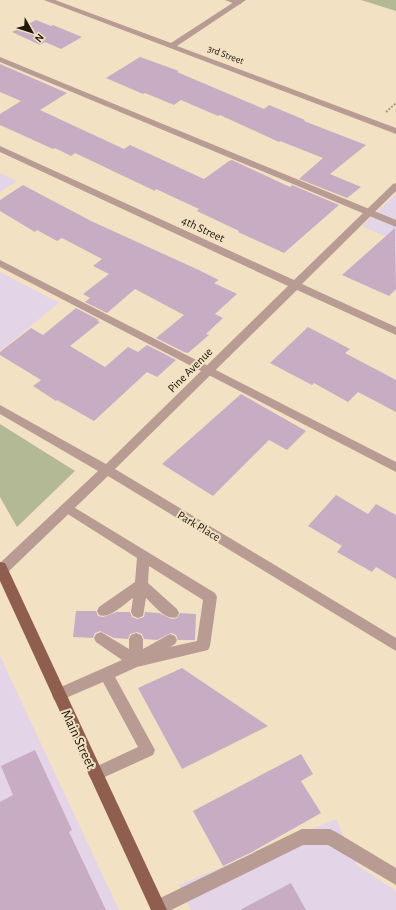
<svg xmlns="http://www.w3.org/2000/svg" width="396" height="910" viewBox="0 0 396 910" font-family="'Alegreya Sans',sans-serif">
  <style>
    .commercial { fill: #e3d4e7 }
    .green { fill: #b2b994 }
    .building { fill: #c8acc3 }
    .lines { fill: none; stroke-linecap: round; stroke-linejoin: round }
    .path { stroke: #a89b83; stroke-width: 2; stroke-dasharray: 2 1.5; stroke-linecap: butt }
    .service { fill: #b89b92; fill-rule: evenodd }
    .minor { fill: #b89b92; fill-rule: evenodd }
    .tertiary { fill: #b89b92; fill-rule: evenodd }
    .primary { fill: #8f5e4f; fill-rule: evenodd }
    .labels { text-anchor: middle; stroke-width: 4; stroke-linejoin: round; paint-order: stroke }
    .far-street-label { font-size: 10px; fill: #1f190e; stroke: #f2e2c3 }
    .street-label { font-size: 12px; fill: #1f190e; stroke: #f2e2c3 }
    .near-street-label { font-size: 14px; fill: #1f190e; stroke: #f2e2c3 }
  </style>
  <rect width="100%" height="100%" fill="#f2e2c3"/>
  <path class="commercial" d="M0,173L17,181L0,192Z
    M396,194V241L362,226Z
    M0,272L59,303L0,351Z
    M0,656L119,910H0Z
    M336,819L357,865L396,891V910H191L179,885Z"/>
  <path class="green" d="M361,0H396V11Z
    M0,424L75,471L17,527L0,497Z"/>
  <path class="building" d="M36,20L51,26L53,25L82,37L61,49L45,42L40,45L12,32Z
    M140,57L179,71L177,72L264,109L269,105L305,120L304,121L366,145L330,174L361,187L347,198L299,179L323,158L280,141L279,142L220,115L218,116L181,100L174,105L145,93L143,94L106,78Z
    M0,64L67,93L40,110L124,149L130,145L204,179L229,161L232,160L290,187L292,185L339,205L284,253L238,232L239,231L197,211L199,209L156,189L155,191L75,153L71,156L55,148L53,149L0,125V114L21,101L0,92Z
    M23,185L91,221L201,271L219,280L214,283L237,294L215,314L223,318L206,334L209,335L188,353L184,352L156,338L184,315L135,289L107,313L85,302L90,298L83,294L109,274L93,266L102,259L62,238L57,241L37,230L35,232L0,211V200Z
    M395,228L396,289L389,296L342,275Z
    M76,308L99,320L97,321L100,322L70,346L105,367L128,347L138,352L147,345L176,360L157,377L147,372L94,421L57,400L56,401L33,386L41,380L0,355V352L31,328L43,335Z
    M308,327L350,349L345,353L396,380V412L358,392L348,402L314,383L312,385L270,363Z
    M241,394L306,431L287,450L269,440L213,496L162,464Z
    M336,495L368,514L376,504L396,515V579L376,567L372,572L337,552L342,546L308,526Z
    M76,611H96L98,616L103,617L117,612H130L132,617L137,619L144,617L145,612L159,613L172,619L177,618L180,613L196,614L195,640H178L176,635L171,633L157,640L144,639L142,634L137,632L130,634L128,639L114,638L100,631L95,633L93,638L73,637Z
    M182,668L268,726L182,769L138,688Z
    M35,750L72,830L69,832L106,910H0V802L13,795L1,766Z
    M301,754L313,774L301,781L321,813L252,852L223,866L193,811Z
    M291,883L306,910H240Z"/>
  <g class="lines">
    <path class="path" d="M386,112L396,103"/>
    <path class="service" d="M225,0H237L242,3L238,5Z
      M0,57L396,220V227L0,62Z
      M0,260L396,462V472L0,267Z
      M67,503L215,593L217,597L210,646L208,650L137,667L115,677L155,750L153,755L96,781L91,779L88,774L91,769L138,747L103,682L59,701L54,700L52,695L54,690L122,660L96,642L94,638L96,634L101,632L129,649V639L131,635L136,633L141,635L143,639V649L170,634L175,636L177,640L175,644L170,647L197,641L203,600L149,566L148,583L177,609L179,613L177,617C165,621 154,605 146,598L143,616L138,618L133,616L131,612L133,598C124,604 110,619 99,615L97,611L99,607L135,582L137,558L63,511L61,508L63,505Z
      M302,829H330L336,832L396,868V885L328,845H303L171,910H151L150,908L152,902Z"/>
    <path class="minor" d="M0,146L294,280L393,184L396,183V191L302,284L396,327V335L297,290L115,469L396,638V651L108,476L6,574L0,575V563L98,471L0,414V405L106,464L288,286L0,152Z"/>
    <path class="tertiary" d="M44,0H55L171,43L237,0H246L177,46L396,128V134Z"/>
    <path class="primary" d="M0,562L5,563L7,567L167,910H151L0,581Z"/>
  </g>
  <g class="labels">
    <g class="far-street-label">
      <text transform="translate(226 54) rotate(21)" y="4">3rd Street</text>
    </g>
    <g class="street-label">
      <text transform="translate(203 229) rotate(25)" y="4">4th Street</text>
      <text transform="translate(190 370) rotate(-45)" y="4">Pine Avenue</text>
      <text transform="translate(199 526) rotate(31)" y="4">Park Place</text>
    </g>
    <g class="near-street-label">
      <text transform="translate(79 739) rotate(65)" y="5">Main Street</text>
    </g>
  </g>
  <g transform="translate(32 32) rotate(129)" stroke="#f2e2c3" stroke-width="3" paint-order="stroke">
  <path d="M0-3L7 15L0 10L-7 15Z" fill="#1f190e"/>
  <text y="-6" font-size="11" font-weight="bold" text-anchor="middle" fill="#1f190e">N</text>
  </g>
</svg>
